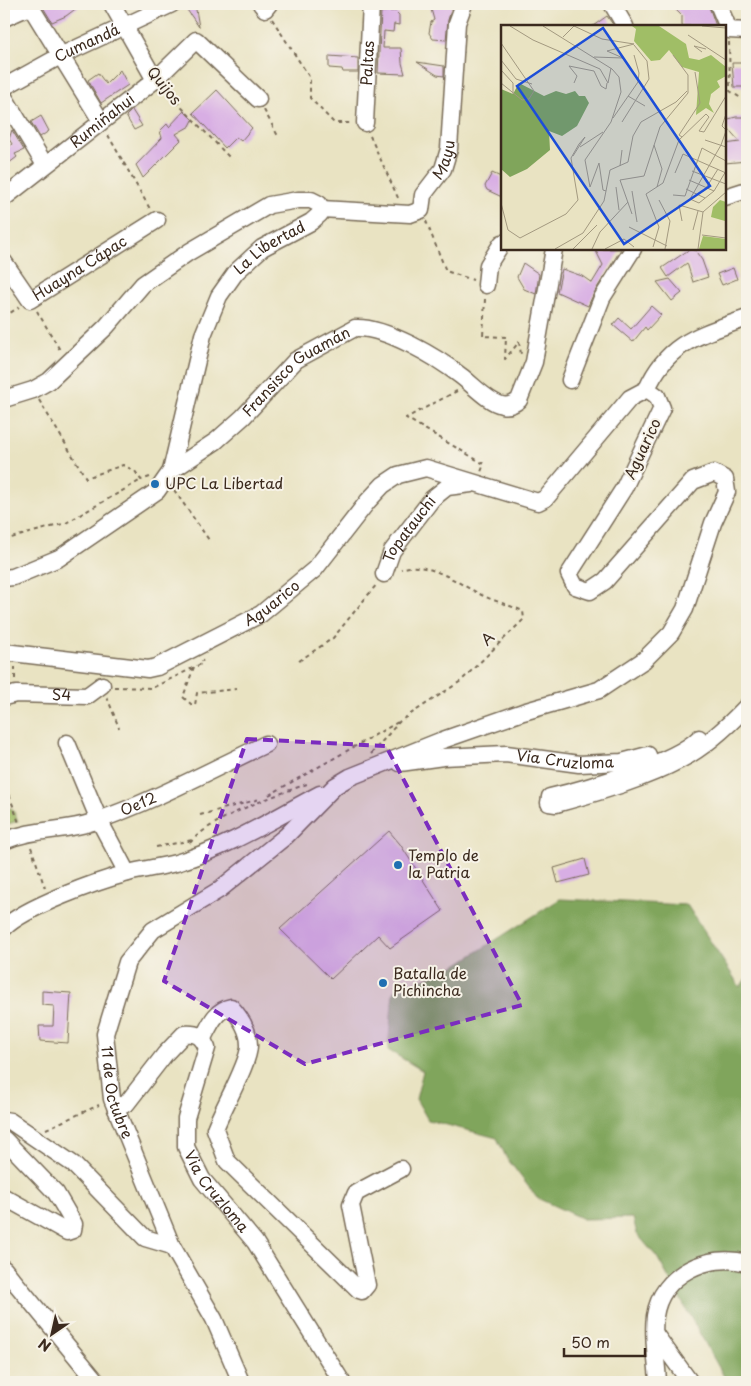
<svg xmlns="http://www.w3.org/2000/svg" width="751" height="1386" viewBox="0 0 751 1386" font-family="'Playpen Sans',sans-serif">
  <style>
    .green { fill: #a0be66; stroke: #6e7442 }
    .forest { fill: #80a55b; stroke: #5e683c }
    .building { fill: #d8aee4 }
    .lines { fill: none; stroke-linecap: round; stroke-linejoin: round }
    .minor-casing { stroke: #786b57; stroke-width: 19 }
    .path { stroke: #786b57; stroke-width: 2; stroke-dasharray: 4 4; stroke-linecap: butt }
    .minor { stroke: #fff; stroke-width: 16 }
    .marked { fill: #7b2cbf; fill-opacity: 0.2; stroke: #7b2cbf; stroke-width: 4; stroke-dasharray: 10 6; stroke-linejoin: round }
    .poi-dot { fill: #1f6fb2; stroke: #f7f3e8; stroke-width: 2 }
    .labels { text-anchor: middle; stroke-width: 4; stroke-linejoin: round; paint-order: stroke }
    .street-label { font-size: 15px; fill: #3b2a1e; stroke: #f7f3e8 }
    .poi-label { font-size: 15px; fill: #3b2a1e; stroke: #f7f3e8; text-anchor: start }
    .inset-road { fill: none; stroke: #a39980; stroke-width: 1 }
    .view { fill: #1d4ed8; fill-opacity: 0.15; stroke: #1d4ed8; stroke-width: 2.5 }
    .inset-edge { fill: none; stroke: #3b2a1e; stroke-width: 2.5 }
  </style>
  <rect width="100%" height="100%" fill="#f7f3e8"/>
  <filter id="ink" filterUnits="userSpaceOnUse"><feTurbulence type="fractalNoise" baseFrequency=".02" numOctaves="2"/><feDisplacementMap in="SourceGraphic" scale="10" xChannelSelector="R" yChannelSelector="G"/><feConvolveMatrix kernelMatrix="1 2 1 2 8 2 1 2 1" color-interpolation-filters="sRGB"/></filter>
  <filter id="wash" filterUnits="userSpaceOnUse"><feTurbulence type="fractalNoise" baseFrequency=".0096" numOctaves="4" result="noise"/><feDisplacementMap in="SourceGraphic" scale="20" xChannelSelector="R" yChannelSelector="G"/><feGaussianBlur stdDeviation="1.12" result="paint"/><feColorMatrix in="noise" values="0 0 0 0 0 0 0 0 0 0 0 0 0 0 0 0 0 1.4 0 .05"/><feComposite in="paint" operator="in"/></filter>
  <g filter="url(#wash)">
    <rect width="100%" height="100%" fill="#e9e3c2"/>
    <path class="green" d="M12,808L18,821L4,825V810Z"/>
    <path class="forest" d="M560,899L687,905L740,987L747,977V1382H727L657,1257L637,1234L633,1218L583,1219L537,1198L506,1157L497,1138L428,1120L416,1099L423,1071L388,1050L393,992L455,966Z"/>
    <g id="blocks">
      <path class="building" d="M41,4H82L66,16L52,22Z
        M183,4H195L199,27Z
        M432,4H453L448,20L446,40L433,39L429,33L431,22L434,20L431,9Z
        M670,4H708L716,26H682V16Z
        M395,11L399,15V25L394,24L393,32L384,31L383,48H401L402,63L405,74L378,73L381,12Z
        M607,16L614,26H593Z
        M329,56L358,58V72H343L342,69L329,68Z
        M417,62L444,66V76L437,75Z
        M732,63H747L745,87H734Z
        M120,70L128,85L101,103L88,80L98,73L106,84Z
        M217,90L252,128L241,141L236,137L225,148L193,113Z
        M132,110L142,126L134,130L126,116Z
        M184,111L193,120L190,126L176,134L181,140L143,178L136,165L162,138L160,131L167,124L169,127Z
        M41,116L49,131L40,137L31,122Z
        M736,117H747V161L725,163V144L740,142L725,125V120Z
        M12,130L24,150L15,154L17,157L4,167V151L12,144L9,139Z
        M492,173L501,177L502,197L487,190L485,186Z
        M595,249H621L594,293L588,306L557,292L562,269L582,276L592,283L603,265Z
        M690,249H694L702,260L708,277L693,282L687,263L668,277L662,268Z
        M523,263L539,274L536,294L524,289L517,277Z
        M733,268L737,279L722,285L717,274Z
        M670,279L682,293L672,301L657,282Z
        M651,306L661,315L647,330L645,327L633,342L613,325L619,318L631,329Z
        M389,831L400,844L443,911L390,948L378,935L331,979L280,929Z
        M585,859L589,875L558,883L554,868Z
        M42,991L71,993L68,1043L40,1041L39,1026H53L54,1006L42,1005Z"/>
    </g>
  </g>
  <g filter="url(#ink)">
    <use href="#blocks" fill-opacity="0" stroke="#786b57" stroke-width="1"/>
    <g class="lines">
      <g class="minor-casing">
        <g id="minor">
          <path d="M29,4L101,121"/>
          <path d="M112,4L155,80"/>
          <path d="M261,4L265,9L269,4"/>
          <path d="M612,4L625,26"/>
          <path d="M718,4L729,30L747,31"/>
          <path d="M4,18L31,6"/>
          <path id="s1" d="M4,87L62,55L172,4"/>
          <path d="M4,97L45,165"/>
          <path id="s2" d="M365,123L371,4"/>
          <path d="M725,197L747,190"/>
          <path id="s3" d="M4,198L155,80L196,40L258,99"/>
          <path id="s4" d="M321,209L410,214L421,210L423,195L443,169L449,149L457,23L464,4"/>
          <path id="s5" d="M4,262L30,300L157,220"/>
          <path d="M486,285L488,265L502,243"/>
          <path d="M570,380L602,298L633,249"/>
          <path d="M647,389C668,341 701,335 747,318"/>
          <path d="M4,399L33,390L49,381L106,327L143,284L189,252L269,205L298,200H311L319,204L321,209"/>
          <path id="s6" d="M171,471L216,441L243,417L296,360L355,328C385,326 438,358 461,376C473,385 488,402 502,405C509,407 514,404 519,400L534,362L554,249"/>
          <path id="s7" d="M384,574L392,551L432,499L447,487L471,484"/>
          <path id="s8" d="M4,578L13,577L59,558L157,491L171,471L203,335L219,296L236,272L262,248L311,222L320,214L321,209"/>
          <path id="s9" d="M4,652L148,669L157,667L261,614L315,569L368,501L383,485L398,475L426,468L538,502L546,498L630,398L647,389L657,396L662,408L624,488L569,574L575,586L590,591L605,581L693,481L714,473L725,479L727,492L713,523L685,609L671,633L644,660L599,690L523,712L440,741L350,777L335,786L286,836L219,890L153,930L127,962L105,1034L112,1099L172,1246L214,1319L241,1382"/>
          <path id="s10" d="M4,697L16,694L87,696L102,685"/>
          <path d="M699,738C676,762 585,789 550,797L549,803L556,804C599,792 643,780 682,759C707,746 728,726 747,706"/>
          <path d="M67,743L99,820L127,873"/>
          <path id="s11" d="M400,763L443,757L506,754L579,764L622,762L648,755"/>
          <path id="s12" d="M4,841C34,828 63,832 93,822C152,802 209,771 266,744"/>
          <path d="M4,928C25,907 98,881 128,873C144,869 160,867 176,863C227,848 273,819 320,794"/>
          <path d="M203,1038C210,1025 215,1010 231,1007C240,1017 249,1031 249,1045C250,1062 222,1109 215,1129L227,1161L359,1290L362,1291L367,1285L351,1205L356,1193L401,1169"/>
          <path id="s13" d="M116,1109L127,1103L165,1054L184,1034C197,1033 201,1035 207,1048L186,1118V1147L202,1179L255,1242L342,1382"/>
          <path d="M4,1120L10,1121L73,1164L145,1238L172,1246"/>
          <path d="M4,1139L56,1193L74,1224L73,1230L67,1232L4,1197"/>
          <path d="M4,1269L97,1382"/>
          <path d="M655,1334L690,1382"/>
          <path d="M658,1382C657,1361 652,1337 655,1316C661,1274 709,1252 747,1263"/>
        </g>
      </g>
      <path class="path" d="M272,19L310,78V98L334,123H352
        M729,42L730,91L747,102
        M165,90L230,158
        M264,110L278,136
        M108,135L150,209
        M370,136L399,200
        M426,221L446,271L473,280
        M485,299L483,336L506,337L505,359L519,342L521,354
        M37,311L60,350
        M4,317L19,307
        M457,391L406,418L484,464L481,472
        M39,400L86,478L123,465L135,471L141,480L150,477
        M174,490L209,540
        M4,540L66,523L141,480
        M299,661L333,638L377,584
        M15,667V680
        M194,667L183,697L192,705H195L197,693L237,689
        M114,687L152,688L203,663L202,660
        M107,697L119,728
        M371,754L400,721L461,681L524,619L523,611C511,606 498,602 486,597C461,586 429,559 401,569
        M4,780L19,823
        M269,795L398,722
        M200,815L260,799
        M190,843C210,818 276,795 307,784
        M31,847L45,888
        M156,847L193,840
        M46,1129L99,1105"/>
      <use href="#minor" class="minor"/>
    </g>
  </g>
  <path class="marked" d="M247,739L386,746L522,1005L305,1064L164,981Z"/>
  <g class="poi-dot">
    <circle cx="155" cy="484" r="5"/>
    <circle cx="398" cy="865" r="5"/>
    <circle cx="383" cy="983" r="5"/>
  </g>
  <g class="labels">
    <g class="street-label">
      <text dy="5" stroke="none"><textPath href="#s1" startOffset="94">Cumandá</textPath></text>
      <text dy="5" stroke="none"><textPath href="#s2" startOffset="60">Paltas</textPath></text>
      <text transform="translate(164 86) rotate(51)" y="5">Quijos</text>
      <text dy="5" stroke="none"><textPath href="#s3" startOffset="125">Rumiñahui</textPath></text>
      <text dy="5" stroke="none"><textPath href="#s4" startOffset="158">Mayu</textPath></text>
      <text dy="5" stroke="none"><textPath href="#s8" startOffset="455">La Libertad</textPath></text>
      <text dy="5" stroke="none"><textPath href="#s5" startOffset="105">Huayna Cápac</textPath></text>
      <text dy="5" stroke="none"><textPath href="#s6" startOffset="161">Fransisco Guamán</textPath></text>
      <text transform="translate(643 449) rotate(-65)" y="5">Aguarico</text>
      <text dy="5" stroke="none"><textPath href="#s7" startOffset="52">Topatauchi</textPath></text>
      <text dy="5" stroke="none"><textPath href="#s9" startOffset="286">Aguarico</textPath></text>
      <text transform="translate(488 639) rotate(-44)" y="5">A</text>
      <text dy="5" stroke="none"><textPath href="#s10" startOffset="58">S4</textPath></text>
      <text dy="5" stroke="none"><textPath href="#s11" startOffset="166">Via Cruzloma</textPath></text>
      <text dy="5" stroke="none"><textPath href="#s12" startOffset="140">Oe12</textPath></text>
      <text dy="5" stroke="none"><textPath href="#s9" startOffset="2152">11 de Octubre</textPath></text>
      <text dy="5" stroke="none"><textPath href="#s13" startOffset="288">Via Cruzloma</textPath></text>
    </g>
    <g class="poi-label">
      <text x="165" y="489">UPC La Libertad</text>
      <text x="408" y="861">Templo de<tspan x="408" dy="17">la Patria</tspan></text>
      <text x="393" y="979">Batalla de<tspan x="393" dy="17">Pichincha</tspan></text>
    </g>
  </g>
  <g transform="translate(501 25)">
    <rect width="225" height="225" fill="#e9e3c2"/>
    <path d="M131,1H158L185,19L188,33L198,35L210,30L225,42V51L216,56L219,62L210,69L208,79L213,88L205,83L195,90L198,47L181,42L168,25L159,35L150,36L133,16L135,4ZM219,175L225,177L224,196L210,192L212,182ZM202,211L225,214V224H198Z" fill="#a0be66"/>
    <path d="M18,58L43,71L55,66L65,69L74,66L78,71H84L88,78L76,101L61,111L48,106L49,125L26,144L9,152L0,144V64L12,69Z" fill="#80a55b"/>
    <path class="inset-road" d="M9,1L32,15L99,44L107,58M42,1L111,44L118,52L120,67L110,97L84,135L89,162L98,138L102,165L105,166L109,145L127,137L132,111L140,97L175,77L186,66M201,1L225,3M187,10L225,35M62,12L73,1L101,14L133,19L106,26M0,18L33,66L28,74L21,75L0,58M201,27L193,21L205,24M93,32L122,33L106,26M0,35L15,54L31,59M0,45L12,58V69M73,58L76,51L68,41L93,46L100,61L105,64L106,58M107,58L110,43M127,71L144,81M225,89L221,101L225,105M112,93L137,57L138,48L133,30M121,97L148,54L146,36L133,20M225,106L220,120L189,174L198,178L213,166L225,146M181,112L178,110L199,78L194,47M204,115L225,122M153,120L161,144L156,162M79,122L102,107M119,141L121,125M191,146L225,159M174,148L182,129L225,148M188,155L213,166M115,162L118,185M205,163L217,144M185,164L204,173M131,166L136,197M172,170L184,171L201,123L225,136M158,175L169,196L164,224M0,178L7,205L19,213L65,189L77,175L70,133L78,119L84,112L72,131M178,180L202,187M178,180L181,196M131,189L119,155L143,151L159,102L187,68V50L172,30M128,202L166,221M192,205L197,186M201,210L225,213M152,222L158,202L145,169L162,158L178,115L205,89L208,92L198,106L203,107L225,71M54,224L82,208L103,176L105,166M72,224L96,200M91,224L99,207L127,177M104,224L123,214L133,222M197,224L202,187L225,167"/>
    <path class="view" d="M102,3L209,161L123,219L16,61Z"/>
    <rect width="225" height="225" class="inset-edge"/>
  </g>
  <rect width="751" height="1386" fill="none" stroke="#f7f3e8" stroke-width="20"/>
  <g transform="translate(52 1334) rotate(214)" stroke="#f7f3e8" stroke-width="4" paint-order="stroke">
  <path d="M0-4L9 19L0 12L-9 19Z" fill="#3b2a1e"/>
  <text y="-8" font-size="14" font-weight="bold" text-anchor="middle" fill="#3b2a1e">N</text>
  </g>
  <path d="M564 1348v8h81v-8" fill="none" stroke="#3b2a1e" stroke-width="2.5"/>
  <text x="571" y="1348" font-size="15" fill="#3b2a1e" stroke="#f7f3e8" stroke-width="4" paint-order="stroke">50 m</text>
</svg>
